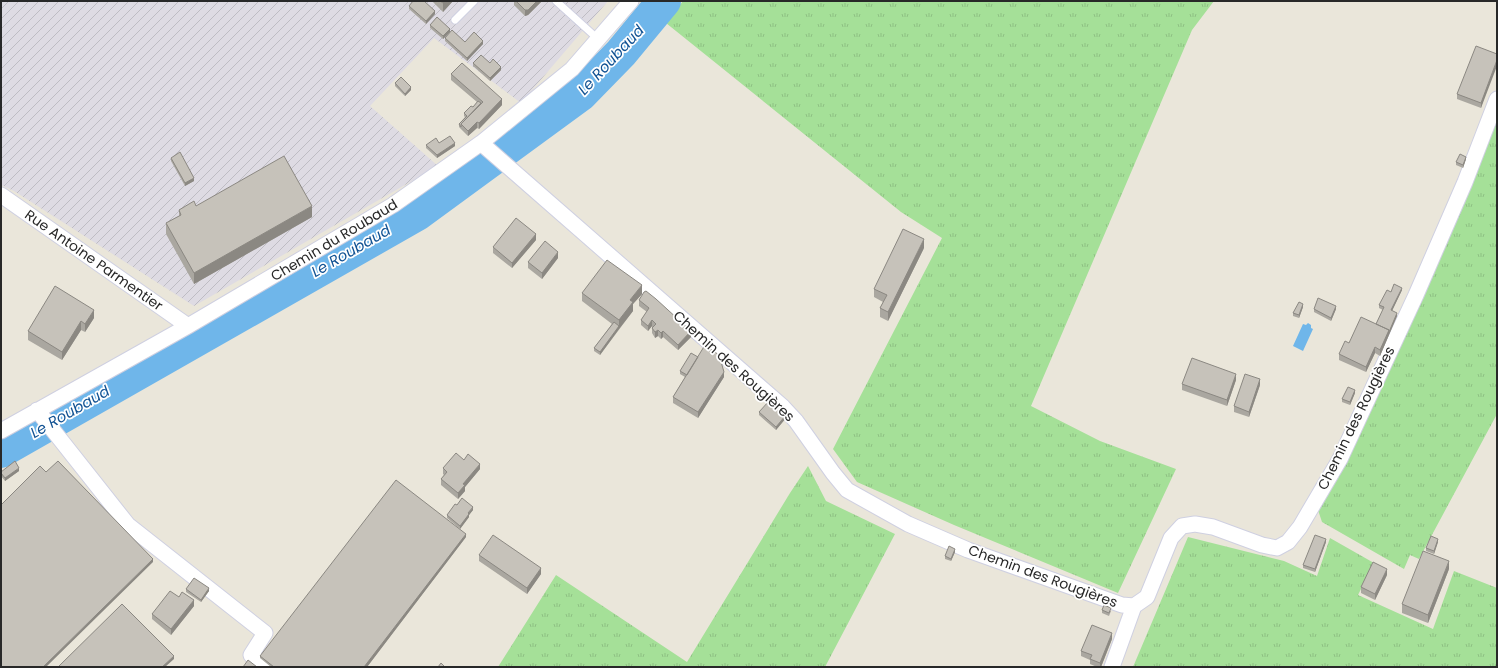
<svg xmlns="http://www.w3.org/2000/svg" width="1498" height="668" viewBox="0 0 1498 668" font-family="Poppins,sans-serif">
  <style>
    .industrial { fill: url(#industrial-furrows) }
    .grass { fill: url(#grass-tufts) }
    .water { fill: #6fb6ea }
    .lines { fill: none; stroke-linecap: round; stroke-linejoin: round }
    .river { stroke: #6fb6ea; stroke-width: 34 }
    .lane-casing { stroke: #cfd0e1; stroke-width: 9 }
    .street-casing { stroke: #cfd0e1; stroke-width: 17 }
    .lane { stroke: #fff; stroke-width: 7 }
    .street { stroke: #fff; stroke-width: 15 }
    .wall { fill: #aaa7a0 }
    .shaded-wall { fill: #8b8882 }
    .building { fill: #c6c2ba; stroke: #8b8882 }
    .labels { text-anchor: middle; stroke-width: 3.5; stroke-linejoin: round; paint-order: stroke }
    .street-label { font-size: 14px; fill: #282828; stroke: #fff }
    .water-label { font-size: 15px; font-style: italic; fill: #115293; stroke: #fff }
  </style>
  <defs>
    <pattern id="industrial-furrows" width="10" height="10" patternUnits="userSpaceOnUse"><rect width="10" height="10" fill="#dedbe3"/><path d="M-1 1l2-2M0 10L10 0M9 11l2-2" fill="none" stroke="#bebcc3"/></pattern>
    <pattern id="grass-tufts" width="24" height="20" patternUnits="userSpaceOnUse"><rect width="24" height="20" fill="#a5e098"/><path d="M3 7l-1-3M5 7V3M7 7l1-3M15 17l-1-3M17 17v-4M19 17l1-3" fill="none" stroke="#8ec083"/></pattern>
  </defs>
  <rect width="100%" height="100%" fill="#eae6da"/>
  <path class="industrial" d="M1,1H608L521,103L434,38L370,106L438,166L194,306L14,191L1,185Z"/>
  <path class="grass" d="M683,1H1214L1192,30L1031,406L1100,441L1176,469L1118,593L954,525L857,482L833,449L942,238L901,212L666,23Z
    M1497,120V414L1419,559L1410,555L1404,569L1322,522L1318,510L1383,378Z
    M808,466L826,501L895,534L825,667H498L556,575L687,662L790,493Z
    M1188,537L1284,561L1317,576L1330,538L1374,563L1358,595L1433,629L1454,571L1497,588V667H1133Z"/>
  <path class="water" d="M1308,323L1311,325V328L1313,329L1303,351L1293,346L1303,324L1306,325Z"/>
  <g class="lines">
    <path class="river" d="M1,451L417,214L581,94L621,53L664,1"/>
    <g class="lane-casing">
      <path id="lane" d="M556,1L598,39
        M455,20L474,1"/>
    </g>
    <g class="street-casing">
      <path id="street" d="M481,143L783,407L796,421L833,473L847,490L908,524L968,550L1122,605L1134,606L1147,597L1171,538L1182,526L1195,524L1213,527L1262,545L1277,548L1288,542L1300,527L1340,459L1416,295L1465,182L1497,99
        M1,195L188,326
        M37,410L128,525L265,633L251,655L265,667
        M1,431L188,326L393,205L481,143L572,69L631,1
        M1112,667L1134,606"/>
    </g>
    <use href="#lane" class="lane"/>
    <use href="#street" class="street"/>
  </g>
  <path class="wall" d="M432,1H453L443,12Z
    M514,1H542L528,15L525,16L514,5Z
    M409,6L435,14L426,24L409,9Z
    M430,25L450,32L443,39L430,28Z
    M445,38L465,42L483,44L467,61L445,41Z
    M1497,54L1481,108L1457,99V94Z
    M473,63H490L501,70L490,81L473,66Z
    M451,74L502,105L479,129L477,128L468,136L459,127V124L465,117L464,116V113L473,107L477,102L451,80Z
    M395,83L411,90L405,96L395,86Z
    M439,143L455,146L437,158L426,148V145Z
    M171,158L194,181L185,186L171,161Z
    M1466,159L1463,168L1456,165V162Z
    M196,206L312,217L194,284L166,234V223L179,216V210Z
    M536,240L512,268L493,253V247Z
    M924,248L888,321L880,317V308L883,302L874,297V289Z
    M558,258L542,279L528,268V262Z
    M1402,290L1392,311L1397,316L1380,356L1375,353L1366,372L1339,360V354L1349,343L1376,324L1383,310L1379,308V305L1391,292Z
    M582,293L642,294L633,304V311L600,355L594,351V348L612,324L582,301Z
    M639,300L691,337L678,350L663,337L661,339L658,336L655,338L652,333V326L648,331L641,325V320L647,312L639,306Z
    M1303,307L1299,318L1293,316V313Z
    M1314,309H1336L1331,321L1314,312Z
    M94,318L85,332L81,330L62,360L28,340V331Z
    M680,371L724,377L698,418L673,403V397L685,377L680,374Z
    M1236,380L1227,406L1182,390V384Z
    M1260,385L1249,417L1234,412V406Z
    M1355,393L1350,405L1342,402V399Z
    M759,412L786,418L776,430L759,415Z
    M464,460L480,469L465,487V491L458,499L441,485V479L444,475L443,474V468Z
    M19,471L5,481L1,476V472Z
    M457,505L473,510L469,515V517L460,529L447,518V515Z
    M466,537L367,667H271L260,658V656Z
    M1326,542L1315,572L1303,568V565Z
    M1438,542L1434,554L1426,551V548Z
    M955,552L951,561L945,559V556Z
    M479,555L541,574L527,594L479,561Z
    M1449,569L1428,623L1402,613V604Z
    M1387,575L1375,600L1361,593V587Z
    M186,589L209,591L201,602L186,592Z
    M179,597L194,606L171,635L152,619V614Z
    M1102,610L1111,611L1109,616L1102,613Z
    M1112,639L1101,667H1097L1090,664V660L1081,656V651Z"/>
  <path class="shaded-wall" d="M445,1H453L443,12V3Z
    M537,1H542L528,15L525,16V10Z
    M435,11V14L426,24V21Z
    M450,29V32L443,39V36Z
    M483,41V44L467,61V58Z
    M1497,60V66L1481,108V103Z
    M501,67V70L490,81V78Z
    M411,87V90L405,96V94Z
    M502,99V105L479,129V123Z
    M477,122V128L468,136V131Z
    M455,143V146L437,158V155Z
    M1466,157V159L1463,168V165Z
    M194,178V181L185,186V183Z
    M312,206V217L194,284V273Z
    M536,234V240L512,268V263Z
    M924,239V248L888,321V312Z
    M558,252V258L542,279V273Z
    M642,285V294L633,304V311L619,329V320L630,300Z
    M1402,288V290L1391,313V310Z
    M1303,304V307L1299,318V315Z
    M1336,306V309L1331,321V318Z
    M94,310V318L85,332V324Z
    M1397,313V316L1380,356V350L1389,330Z
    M652,320V326L648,331V326Z
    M81,321V330L62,360V352Z
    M619,326V329L600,355V352Z
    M658,330V336L655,338V332Z
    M663,331V337L661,339V333Z
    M691,331V337L678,350V345Z
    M1375,347V353L1366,372V367Z
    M724,372V377L698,418V412Z
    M1236,374V380L1227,406V400Z
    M1260,379V385L1249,417V412Z
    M1355,390V393L1350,405V402Z
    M786,415V418L776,430V427Z
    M480,464V469L465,487V491L458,499V493L463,484Z
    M19,468V471L5,481V478Z
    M473,507V510L469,515V517L460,529V526Z
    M466,534V537L367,667H364Z
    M1326,539V542L1315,572V569Z
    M1438,539V542L1434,554V551Z
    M955,549V552L951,561V559Z
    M153,559V562L46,667H43Z
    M1449,561V569L1428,623V615Z
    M541,568V574L527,594V588Z
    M1387,569V575L1375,600V594Z
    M209,588V591L201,602V600Z
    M194,600V606L171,635V629Z
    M1112,633V639L1101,667H1100V663Z
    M174,656V659L165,667H162Z"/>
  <path class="building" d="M413,1H424L435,11L426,21L409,6Z
    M440,1H445L443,3Z
    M516,1H537L528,10H525Z
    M437,17L450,29L443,36L430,25Z
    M452,30L465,42L474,32L483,41L467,58L445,38Z
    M1476,46L1497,54V60L1481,103L1457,94Z
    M481,55L490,63L493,59L501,67L490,78L473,63Z
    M462,63L502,99L479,123L477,122L468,131L461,124L483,102L451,74Z
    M401,77L411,87L405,94L395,83Z
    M478,101L481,103L461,124V127L459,124L467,116L464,113L471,106L473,107Z
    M450,136L455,143L437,155L426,145L436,138L439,143Z
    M180,152L194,178L185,183L171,158Z
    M1460,154L1466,157L1463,165L1456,162Z
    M284,156L312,206L194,273L166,223L181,215L179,210L194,201L196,206Z
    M516,218L536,234L512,263L493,247Z
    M903,229L924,239L888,312L880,308L887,295L874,289Z
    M545,241L558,252L542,273L528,262Z
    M607,260L642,285L630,300L633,302L619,320L582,293Z
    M1394,284L1402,288L1391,310L1397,313L1389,332V330L1376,324L1384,307L1379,305L1387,290L1391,292Z
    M55,286L94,310L85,324L81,321L62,352L28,331Z
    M646,291L656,299L691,331L678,345L663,331L661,333L658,330L655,332L652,328L656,324L652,320L648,326L641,320L649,308L639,300L644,292Z
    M1318,298L1336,306L1331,318L1314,309Z
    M1299,302L1303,304L1299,315L1293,313Z
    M1361,317L1389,330L1380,350L1375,347L1366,367L1339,354L1345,341L1349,343Z
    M614,322L619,326L600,352L594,348Z
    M705,345L719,355L724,372L698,412L673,397Z
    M691,353L698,357L687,375L680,371Z
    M1192,358L1236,374L1227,400L1182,384Z
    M1245,374L1260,379L1249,412L1234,406Z
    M1348,387L1355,390L1350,402L1342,399Z
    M769,401L786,415L776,427L759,412Z
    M456,453L464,460L468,454L480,464L463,484L465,485L458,493L441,479L447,472L443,468Z
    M15,461L19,468L5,478L1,473V472Z
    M58,461L153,559L43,667H1V505L40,466L46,472Z
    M396,480L466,534L364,667H274L260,656Z
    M462,498L473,507L468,513L469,514L460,526L447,515L455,504L457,505Z
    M493,535L541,568L527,588L479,555Z
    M1315,535L1326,539L1315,569L1303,565Z
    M1431,536L1438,539L1434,551L1426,548Z
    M949,546L955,549L951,559L945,556Z
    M1423,551L1449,561L1428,615L1402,604Z
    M1373,562L1387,569L1375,594L1361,587Z
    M194,578L209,588L201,600L186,589Z
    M170,591L179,597L182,592L194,600L171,629L152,614Z
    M122,604L174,656L162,667H58Z
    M1104,605L1111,608L1109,613L1102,610Z
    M1092,625L1112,633L1100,663L1090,659L1092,655L1081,651Z
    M248,660L257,667H243Z
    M441,663L445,667H438Z"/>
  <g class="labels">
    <g class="street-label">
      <text transform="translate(334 240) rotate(-31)" y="5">Chemin du Roubaud</text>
      <text transform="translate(94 260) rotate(35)" y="5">Rue Antoine Parmentier</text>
      <text transform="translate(734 366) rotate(42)" y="5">Chemin des Rougières</text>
      <text transform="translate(1356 418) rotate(-64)" y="5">Chemin des Rougières</text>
      <text transform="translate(1043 576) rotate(20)" y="5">Chemin des Rougières</text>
    </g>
    <g class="water-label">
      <text transform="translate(611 60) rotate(-47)" y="5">Le Roubaud</text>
      <text transform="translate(351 251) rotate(-30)" y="5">Le Roubaud</text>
      <text transform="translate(70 412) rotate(-30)" y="5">Le Roubaud</text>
    </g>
  </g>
  <rect width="1498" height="668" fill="none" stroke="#282828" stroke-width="4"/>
</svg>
